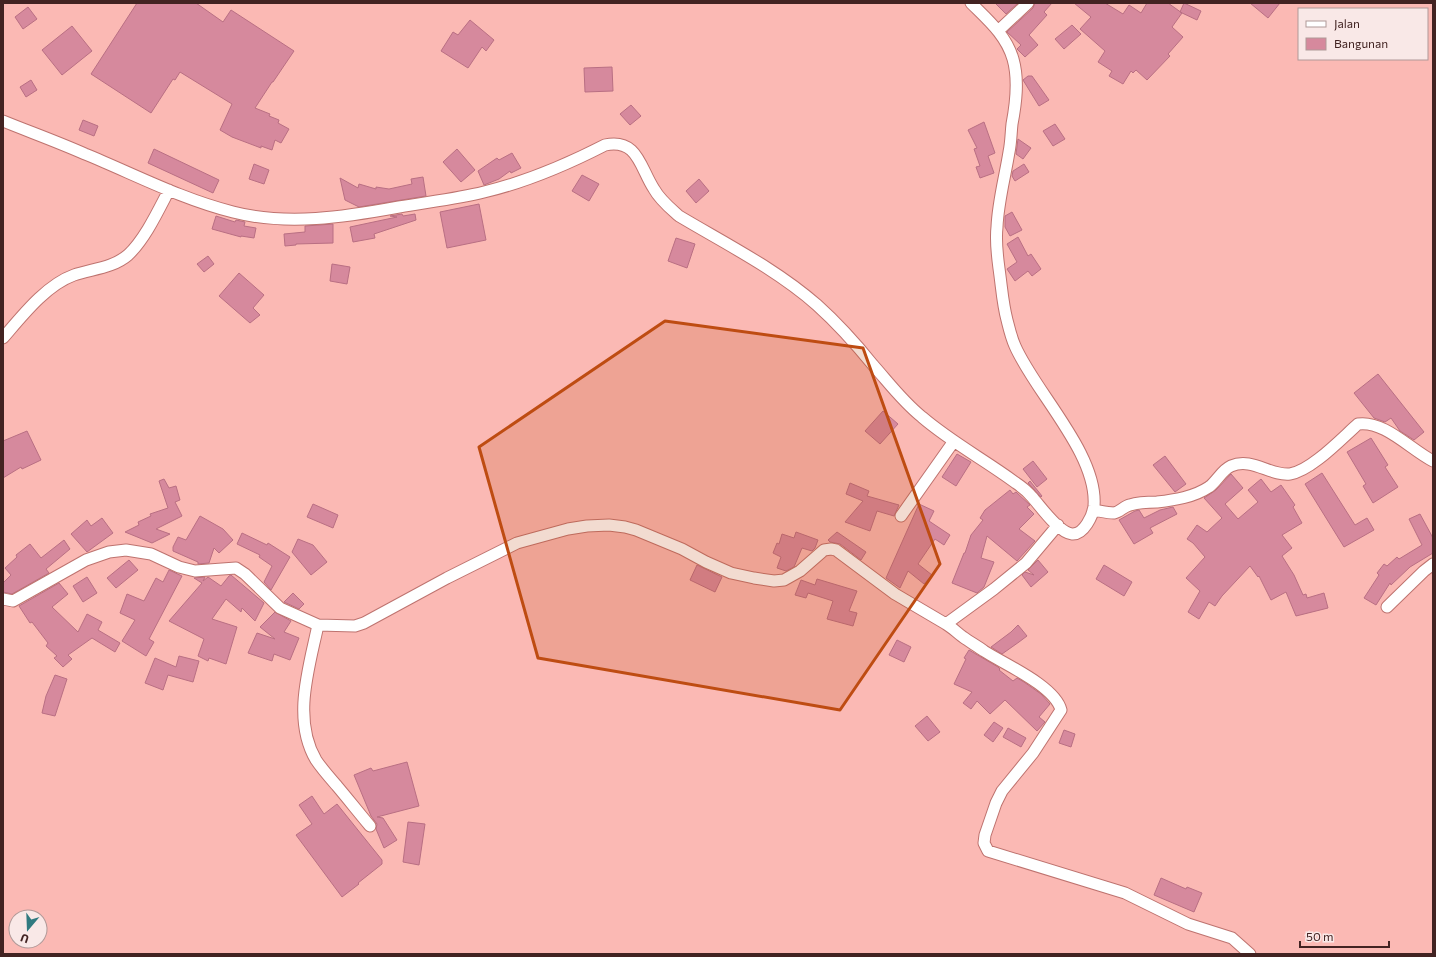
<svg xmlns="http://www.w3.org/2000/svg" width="1436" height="957" viewBox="0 0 1436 957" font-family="Commissioner,sans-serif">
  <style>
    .building { fill: #d6899d; stroke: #b96f83 }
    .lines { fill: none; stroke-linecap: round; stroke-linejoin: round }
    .minor-casing { stroke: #be736f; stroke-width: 13 }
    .minor { stroke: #fff; stroke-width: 11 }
    .marked { fill: #be4c12; fill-opacity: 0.2; stroke: #be4c12; stroke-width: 3; stroke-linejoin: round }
  </style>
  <rect width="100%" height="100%" fill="#fbb9b4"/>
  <path class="building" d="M137,3H196L223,22L231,10L294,51L273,82H272L255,108L270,114L269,116L279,120L278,123L289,129L281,143L275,140L272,150L261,146V148L232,137L220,130L232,104L180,72L175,80L173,79L151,113L91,74Z
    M995,3H1018L1006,14Z
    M1035,3H1052L1044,12L1047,15L1029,35L1038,45L1025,57L1017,49L1021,45L1007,32L1033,8Z
    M1074,3H1105L1123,14L1129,5L1141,13L1147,3H1168L1182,13L1172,27L1183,37L1168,54L1170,56L1147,80L1136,70L1133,73L1131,71L1123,84L1109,76L1112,71L1098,62L1105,51L1080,29L1091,17Z
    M1184,3L1201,11L1197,20L1180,12Z
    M1250,3H1280L1268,18Z
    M28,7L37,19L23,29L15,17Z
    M470,20L494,40L486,51L482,47L468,68L441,51L453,32L458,35Z
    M1072,25L1081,34L1064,49L1055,39Z
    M72,26L92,51L62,75L42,50Z
    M612,67L613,91L585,92L584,68Z
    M1028,76H1032L1049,100L1039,106L1023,80Z
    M31,80L37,90L26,97L20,87Z
    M631,105L641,116L630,125L620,114Z
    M83,120L98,126L94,136L79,130Z
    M984,122L995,153L988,156L994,173L980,178L976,167L980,166L974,149L977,148L968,130Z
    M1055,124L1065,139L1053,146L1043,131Z
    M1018,139L1031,148L1023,159L1016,154Z
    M154,149L219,180L213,193L148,163Z
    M457,149L475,170L461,182L443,162Z
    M512,153L521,168L511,173L510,171L499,179L484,185L478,171L497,158L499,160Z
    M254,164L269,170L264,184L249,179Z
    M1024,164L1029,172L1015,181L1012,176L1013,171Z
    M582,175L599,184L589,201L572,191Z
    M423,177L426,196L359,207L345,200L340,178L358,188L359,184L376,189V187L389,189L412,184L411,179Z
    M699,179L709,191L696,203L686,191Z
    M479,204L486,240L447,248L440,212Z
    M1012,212L1022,230L1010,236L1005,227V216Z
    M402,214L403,216L415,214L416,220L374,234L375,238L353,242L350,227L397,217L390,216Z
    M216,216L235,222L236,220L245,222L244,226L256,228L254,238L241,236V237L212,229Z
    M333,224V243L296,244V245L285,246L284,234L305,232V226Z
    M1018,237L1028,256L1031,254L1041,269L1032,276L1028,271L1015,281L1007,269L1017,262L1007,244Z
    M676,238L695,244L687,268L668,261Z
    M208,256L214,264L204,272L197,264Z
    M332,264L350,267L347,284L330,281Z
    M239,273L264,295L253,308L260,315L250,323L219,296Z
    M1378,374L1424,432L1414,440L1400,431L1391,418L1385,422L1374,418L1354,393Z
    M883,411L898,424L880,444L865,431Z
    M27,431L41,460L22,469L21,467L3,478V441Z
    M1371,438L1388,465L1385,467L1398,487L1373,503L1363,486L1366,484L1347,452Z
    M957,454L971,462L956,486L942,477Z
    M1165,456L1186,484L1175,492L1153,465Z
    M1033,461L1047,479L1037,487L1023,469Z
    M1322,473L1355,525L1367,518L1374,530L1344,547L1305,484Z
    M1231,474L1243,488L1225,504L1238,519L1258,502L1248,490L1261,479L1271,492L1281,485L1295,505L1293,507L1302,523L1282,535L1292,548L1282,556L1294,575L1303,595L1306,594L1307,598L1324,593L1328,608L1296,616L1286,592L1271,600L1259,576L1258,577L1250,566L1222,596L1215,606L1209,602L1199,619L1188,612L1200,591L1186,578L1205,557L1193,543L1187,539L1197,525L1207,532L1222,518L1204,498L1216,490Z
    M164,479L169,488L176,486L180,500L175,502L182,516L156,529L170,534L152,543L125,532L139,525L138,522L151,516L150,514L168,508L159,481Z
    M1030,481L1042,496L1041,497L1028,483Z
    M850,483L869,491L867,496L899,505L894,516L877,511L870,531L845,522L863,501L846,494Z
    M1010,490L1013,494L1016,492L1030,505L1027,507L1034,514L1019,529L1035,541L1017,561L987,536L981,558L994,562L984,587L977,593L952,583L964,553H965L971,535L983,520L980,518L985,510Z
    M313,504L338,515L333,528L307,517Z
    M919,504L934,511L929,521L950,535L944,545L935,539L920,561L918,564L932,575L924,584L908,571L900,588L886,578Z
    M1173,507L1177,514L1150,528L1153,533L1134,544L1119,520L1135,511L1139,510L1144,518L1160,510Z
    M1420,514L1433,538V553L1410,567L1391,585L1390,583L1376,605L1364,598L1379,575L1377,573L1384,564L1387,566L1397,557L1399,559L1422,545L1409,519Z
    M200,516L223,529L233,540L219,553L214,548L209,563L198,564V562L173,551V547L178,537L186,540Z
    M102,518L113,533L87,552L71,534L87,520L91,526Z
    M796,532L818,540L815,548L812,551L802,548L794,567L786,571L777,568L781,557L773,553L777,543L779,544L782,534L794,538Z
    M837,532L866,552L861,560L840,544L830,542L828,540Z
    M242,533L267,545L268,543L290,557L271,590L264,582L272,566L259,557L260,555L237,544Z
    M298,539L313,545L327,562L311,575L292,552Z
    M64,540L70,549L46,569L49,573L12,594L3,592V583L11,575L5,568L17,557L16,555L30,544L41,558Z
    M129,560L138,570L116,588L107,578Z
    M1038,560L1048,572L1031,587L1022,575L1025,572L1034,575L1028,570Z
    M697,565L722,577L715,592L690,580Z
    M1104,565L1132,582L1124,596L1096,579Z
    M169,570L182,576L149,639L154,642L146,656L122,641L135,620L120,613L127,594L144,601L156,578L163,582Z
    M231,575L264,603L255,621L242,608L241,612L226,599L212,619L237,627L226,664L209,658L208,661L198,656L204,639L169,621L202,583L194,578L205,577L203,581L208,577L221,586L229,576Z
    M87,577L97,593L83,602L73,586Z
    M817,579L857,591L849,611L857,613L853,626L827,619L833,601L808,593L806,598L795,595L801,580L815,585Z
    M59,583L68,594L52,607L78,632L87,614L102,622L98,630L120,643L115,652L92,638L68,655L72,659L63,667L54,658L57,656L46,646L48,643L32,622L30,623L19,606Z
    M293,593L304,604L299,609L284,602Z
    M275,612L291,621L284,632L299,638L290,660L274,654L272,661L248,653L257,633L275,639L260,627Z
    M1018,625L1027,636L1019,642L1002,654L991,647L1011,632Z
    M897,640L911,647L904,662L889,655Z
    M969,650L998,667L1000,669L999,670L1013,681L1017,678L1024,682L1041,694L1050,704L1039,717L1045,722L1037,731L1005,700L990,714L977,701L971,709L963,703L972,692L954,684L966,659L964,658Z
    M179,656L199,661L193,682L168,675L163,690L145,683L155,658L176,667Z
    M55,675L67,679L55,716L42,713L46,696Z
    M927,716L940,732L928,741L915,726Z
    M994,722L1003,728L993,742L984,735Z
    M1008,728L1026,738L1021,747L1003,737Z
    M1064,730L1075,734L1071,747L1059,743Z
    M407,762L419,806L377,817L383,818L397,840L384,848L376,829L377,824L371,816L354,775L371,768L373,771Z
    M312,796L324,814L337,804L382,860V864L358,883L359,884L342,897L296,835L312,824L299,805Z
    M408,822L425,824L419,865L403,862Z
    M1161,878L1186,889L1187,887L1202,893L1194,912L1154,895Z"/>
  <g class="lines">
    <g class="minor-casing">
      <path id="minor" d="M998,31L1028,3
        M3,121C30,132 58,142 85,154C134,174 181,199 233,212C287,226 345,217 399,207C427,202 456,199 484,192C526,182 566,165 605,145C638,138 640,168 654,189C660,200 670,208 679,216C726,244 776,269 817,305C837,323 856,344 873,365C889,383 903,402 922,417C951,442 985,460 1016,483C1022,487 1028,492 1032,497C1041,507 1059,533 1072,534C1084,535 1093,515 1094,506C1098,454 1035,392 1015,346C1011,337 1009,328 1007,320C1003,305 1002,291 1000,276C998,260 995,244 997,227C998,202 1005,177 1009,152C1011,143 1011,133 1012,124C1016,103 1019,80 1013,59C1006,35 988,20 971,3
        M3,338C22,316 46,285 74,275C91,269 113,268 128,255C145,239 158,211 169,190
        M1093,510C1100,511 1107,513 1114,513C1120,512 1124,506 1130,505C1139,502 1148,502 1157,502C1175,500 1194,497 1209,487C1217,481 1222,470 1231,466C1252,457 1270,476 1290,474C1311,471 1342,438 1358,424C1384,420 1411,450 1433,461
        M901,516L954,441
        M3,599L13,601L86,560L109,552L126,550L151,554L179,567L195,571L236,568L245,574L280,608L318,625L355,626L364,623L447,578L517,543L568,529L587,526L609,525L625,527L636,530L682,549L706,562L731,573L754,578L774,581L784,580L800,571L824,550L831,549L836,550L895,594L946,624L994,589L1026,563L1058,525
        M1387,607L1424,571L1433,564
        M946,624C953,628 957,633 963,637C970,642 977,646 984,651C1004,664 1055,686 1061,710L1033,753L1002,791L996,803L985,835L984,843L988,851L1125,893L1188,924L1232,938L1250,954
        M318,625C309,668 292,719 316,760C322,769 330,778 337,786C348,799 359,813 370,826"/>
    </g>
    <use href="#minor" class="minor"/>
  </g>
  <path class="marked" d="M665,321L863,348L940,564L840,710L538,658L479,447Z"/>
  <rect width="1436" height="957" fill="none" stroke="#422322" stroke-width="8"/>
  <rect x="1298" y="8" width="130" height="52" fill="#f9e8e7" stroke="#b09998"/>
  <rect x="1306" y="21" width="20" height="6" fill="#ffffff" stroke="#b09998"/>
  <text x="1334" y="28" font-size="12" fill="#422322">Jalan</text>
  <rect x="1306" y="38" width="20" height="12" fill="#d6899d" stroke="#b09998"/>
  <text x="1334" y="48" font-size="12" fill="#422322">Bangunan</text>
  <g transform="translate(28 929) rotate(199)"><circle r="19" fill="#f9e8e7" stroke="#b09998"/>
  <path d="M0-3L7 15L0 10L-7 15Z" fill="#317a80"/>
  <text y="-6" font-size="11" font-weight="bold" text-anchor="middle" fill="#422322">U</text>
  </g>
  <path d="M1300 941v6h89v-6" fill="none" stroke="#422322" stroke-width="2"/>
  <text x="1306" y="941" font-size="12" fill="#422322" stroke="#f9e8e7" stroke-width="3" paint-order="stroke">50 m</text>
</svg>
